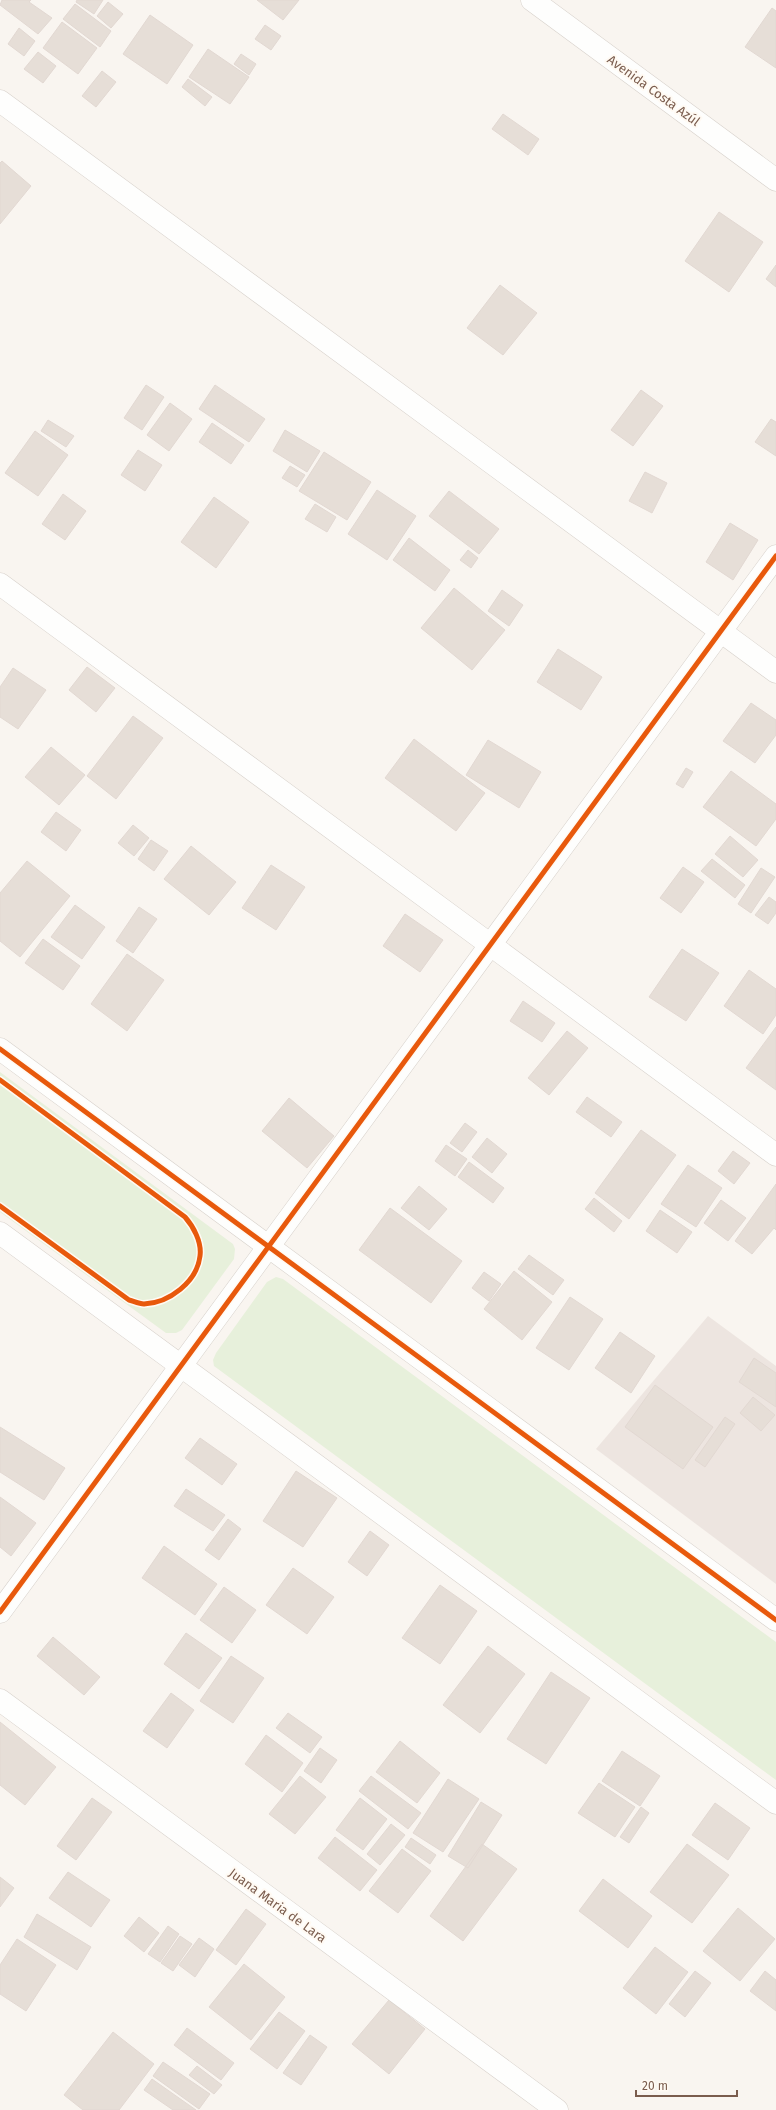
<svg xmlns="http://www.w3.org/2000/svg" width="776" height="2110" viewBox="0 0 776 2110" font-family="'Fira Sans',sans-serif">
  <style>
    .industrial { fill: #ede5e0 }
    .green { fill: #e7f0db }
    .building { fill: #e6ded7; stroke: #e2d8d2 }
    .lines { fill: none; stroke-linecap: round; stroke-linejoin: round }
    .street-casing { stroke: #d7d1cb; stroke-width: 23 }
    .street { stroke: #fefefd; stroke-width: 22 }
    .cycleway-casing { stroke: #fffaf3; stroke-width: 8 }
    .cycleway { stroke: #e8590c; stroke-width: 5 }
    .labels { text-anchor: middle; stroke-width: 4; stroke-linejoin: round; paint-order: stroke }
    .street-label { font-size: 13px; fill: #7a5c4d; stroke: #fffaf3 }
  </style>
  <rect width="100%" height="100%" fill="#f9f5f0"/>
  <path class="industrial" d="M708,1316L776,1366V1584L596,1449Z"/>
  <path class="green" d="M0,1072L233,1244L235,1249L234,1259L182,1330L176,1333H166L0,1212Z
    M276,1277L283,1279L776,1642V1780L214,1366L213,1360L216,1353L267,1282Z"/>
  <path class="building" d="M2,0H31L29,2L52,18L38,34L0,5Z
    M77,0H103L94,14L76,2Z
    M257,0H299L283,20Z
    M108,2L123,14L111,28L97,16Z
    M75,4L111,31L100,47L63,19Z
    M772,8L776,11V68L745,47Z
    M150,15L193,45L167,84L123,54Z
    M62,22L97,48L78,74L43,48Z
    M265,25L281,36L271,50L255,39Z
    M19,28L35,41L24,56L8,44Z
    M208,49L249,77L230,104L189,77Z
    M38,52L56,66L43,83L24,69Z
    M241,54L256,64L249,75L234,64Z
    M102,71L116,82L96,107L82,96Z
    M188,79L212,97L205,106L182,87Z
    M503,114L539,139L528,155L492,129Z
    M2,161L31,186L0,224V163Z
    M719,212L763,242L729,292L685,261Z
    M776,265V287L766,279Z
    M500,285L537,313L503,355L467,328Z
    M146,385L164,397L142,430L124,418Z
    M215,385L265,419L249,442L199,409Z
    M641,390L663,406L633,446L611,430Z
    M170,403L192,419L169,451L147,435Z
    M771,419L776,422V456L755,442Z
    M48,420L74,436L66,447L41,431Z
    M212,423L244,445L231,464L199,442Z
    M285,430L320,451L307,472L273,451Z
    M35,431L68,455L38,496L5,473Z
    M138,450L162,465L145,491L121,475Z
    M324,452L371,482L347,520L299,491Z
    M290,466L305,475L297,487L282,478Z
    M645,472L667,483L652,513L629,501Z
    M377,490L416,516L387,560L348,534Z
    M449,491L499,529L479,554L429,516Z
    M63,494L86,511L65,540L42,524Z
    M214,497L249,522L216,568L181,542Z
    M315,504L336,517L327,532L305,519Z
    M730,523L758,540L733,580L706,562Z
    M409,538L450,570L435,591L393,560Z
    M468,550L478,558L471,568L460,560Z
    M454,588L505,630L472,670L421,628Z
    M502,590L523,605L509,626L488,611Z
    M558,649L602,677L581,710L537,682Z
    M87,667L115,688L96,712L69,690Z
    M13,668L46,690L18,729L0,717V687Z
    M751,703L776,720V735L755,763L723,741Z
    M133,716L163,738L116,799L87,776Z
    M414,739L485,793L456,831L385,778Z
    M488,740L541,772L519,808L466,775Z
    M51,747L85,775L59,805L25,777Z
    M686,768L693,772L683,788L676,784Z
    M731,771L776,804V819L756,846L703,807Z
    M56,812L81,830L66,851L41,832Z
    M133,825L149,838L134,856L118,843Z
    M730,836L758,860L743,877L715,854Z
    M151,840L168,851L154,871L138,859Z
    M191,846L236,882L209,915L164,879Z
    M712,859L745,885L735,898L701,871Z
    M27,861L70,896L20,957L0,941V893Z
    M271,865L305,887L276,930L242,908Z
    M683,867L704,882L681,913L660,898Z
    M761,868L775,877L751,913L738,904Z
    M769,897L776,902V913L768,924L755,915Z
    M75,905L105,927L82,959L51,937Z
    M139,907L157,919L133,953L116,941Z
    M405,914L443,940L420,972L383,946Z
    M43,939L80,966L63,990L25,963Z
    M682,949L719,973L686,1021L649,997Z
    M127,954L164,980L127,1031L91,1004Z
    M749,970L776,989V1015L763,1034L724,1006Z
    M523,1001L555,1023L542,1042L510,1021Z
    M776,1027V1090L746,1068Z
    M567,1031L588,1048L549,1095L528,1078Z
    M587,1097L622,1122L611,1137L576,1112Z
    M289,1098L334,1136L307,1168L262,1131Z
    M465,1123L477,1132L462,1152L450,1143Z
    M641,1130L676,1155L629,1219L595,1193Z
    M487,1138L507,1154L492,1173L472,1157Z
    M446,1145L467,1159L455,1176L435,1161Z
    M733,1151L750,1163L734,1184L718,1171Z
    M469,1162L504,1188L493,1203L458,1177Z
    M688,1165L722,1188L696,1227L661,1204Z
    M776,1184V1230L774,1228L752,1254L735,1241Z
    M419,1186L447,1209L429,1230L401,1208Z
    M594,1198L622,1221L614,1232L585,1209Z
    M721,1200L746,1218L728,1241L704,1223Z
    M390,1208L462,1261L431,1303L359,1250Z
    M660,1210L692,1232L677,1253L646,1231Z
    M529,1255L564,1280L553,1295L518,1269Z
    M514,1271L552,1302L522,1340L484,1309Z
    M484,1272L501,1284L489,1301L472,1288Z
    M570,1297L603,1319L569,1370L536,1348Z
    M620,1332L655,1356L631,1393L595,1368Z
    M754,1358L776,1373V1407L739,1382Z
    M655,1385L713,1427L683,1469L625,1427Z
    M753,1397L775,1415L761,1431L740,1413Z
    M725,1417L735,1424L705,1467L695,1460Z
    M0,1427L65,1468L44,1500L0,1472Z
    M200,1438L237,1464L222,1485L185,1458Z
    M296,1471L337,1498L303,1547L263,1521Z
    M186,1489L225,1515L213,1531L174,1506Z
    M0,1497L36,1523L11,1556L0,1547Z
    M228,1519L241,1529L219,1560L205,1550Z
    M370,1531L389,1545L367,1576L348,1562Z
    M164,1546L217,1584L195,1615L142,1578Z
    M293,1568L334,1597L307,1634L266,1605Z
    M440,1585L477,1611L440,1664L402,1638Z
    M224,1587L256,1610L232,1643L200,1620Z
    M186,1633L222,1658L199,1689L164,1664Z
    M53,1637L100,1677L84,1695L37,1656Z
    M488,1646L525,1674L480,1733L443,1705Z
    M231,1656L264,1678L233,1723L200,1701Z
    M551,1672L590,1698L546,1764L507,1739Z
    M171,1693L194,1710L167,1748L143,1731Z
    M288,1713L322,1737L310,1753L276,1728Z
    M0,1722L56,1767L25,1805L0,1785Z
    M266,1735L303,1763L282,1792L245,1764Z
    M400,1741L440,1773L417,1803L376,1772Z
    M320,1748L337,1760L321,1783L304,1771Z
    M622,1751L660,1776L640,1806L602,1781Z
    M300,1776L326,1797L295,1834L269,1814Z
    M371,1776L421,1813L408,1829L359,1791Z
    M448,1779L479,1799L443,1852L413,1833Z
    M599,1783L635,1807L615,1837L578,1813Z
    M92,1798L112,1812L76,1860L57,1846Z
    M360,1798L387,1819L363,1850L336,1830Z
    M481,1802L502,1815L468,1868L448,1856Z
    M715,1803L750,1828L728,1860L692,1835Z
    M641,1807L649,1813L629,1843L620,1837Z
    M391,1824L405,1835L380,1865L367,1854Z
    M335,1837L377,1870L360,1891L318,1858Z
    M411,1838L436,1855L430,1864L405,1847Z
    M482,1844L517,1869L463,1941L430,1916Z
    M687,1844L729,1875L692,1923L650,1892Z
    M402,1849L431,1871L398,1913L369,1891Z
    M68,1872L110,1900L91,1927L49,1898Z
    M0,1877L14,1888L0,1907Z
    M603,1879L652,1916L628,1948L579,1911Z
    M738,1908L775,1939L740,1981L703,1951Z
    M246,1909L266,1924L236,1965L216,1950Z
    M37,1914L91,1947L77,1970L24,1937Z
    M139,1917L159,1933L144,1952L124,1936Z
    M168,1926L179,1934L160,1962L148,1954Z
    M180,1936L192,1944L173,1971L161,1963Z
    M199,1938L214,1949L195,1977L179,1965Z
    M17,1939L56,1965L26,2011L0,1994V1965Z
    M655,1947L688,1972L656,2014L623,1988Z
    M244,1964L285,1997L251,2040L209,2007Z
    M695,1971L711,1983L685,2017L669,2004Z
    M765,1971L776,1980V2011L750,1991Z
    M389,2000L425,2029L389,2074L352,2044Z
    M279,2012L305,2031L277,2069L250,2049Z
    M187,2028L234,2063L221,2080L174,2045Z
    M113,2032L154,2064L119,2110H83L64,2095Z
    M310,2035L327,2047L301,2085L283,2073Z
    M163,2062L210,2094L199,2109L153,2076Z
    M197,2066L222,2085L214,2094L189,2075Z
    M152,2079L196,2110H173L144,2090Z"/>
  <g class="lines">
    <g class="street-casing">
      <path id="street" d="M532,0L776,180
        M0,101L776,672
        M0,584L776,1155
        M0,1049L776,1620
        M0,1233L776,1803
        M0,1612L776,556
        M0,1700L557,2110"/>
    </g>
    <use href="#street" class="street"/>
    <g class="cycleway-casing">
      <path id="cycleway" d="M0,1049L776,1620
        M0,1080L185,1217C193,1226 202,1242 200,1256C197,1282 169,1303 144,1304C139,1304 133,1301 129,1300L0,1206
        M0,1612L776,556"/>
    </g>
    <use href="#cycleway" class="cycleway"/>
  </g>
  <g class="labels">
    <g class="street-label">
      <text transform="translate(654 90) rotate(36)" y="5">Avenida Costa Azúl</text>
      <text transform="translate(278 1905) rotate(36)" y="5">Juana Maria de Lara</text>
    </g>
  </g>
  <path d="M636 2090v6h101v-6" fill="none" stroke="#7a5c4d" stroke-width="2"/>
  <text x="642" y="2090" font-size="12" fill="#7a5c4d" stroke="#fffaf3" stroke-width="3" paint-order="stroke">20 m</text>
</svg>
